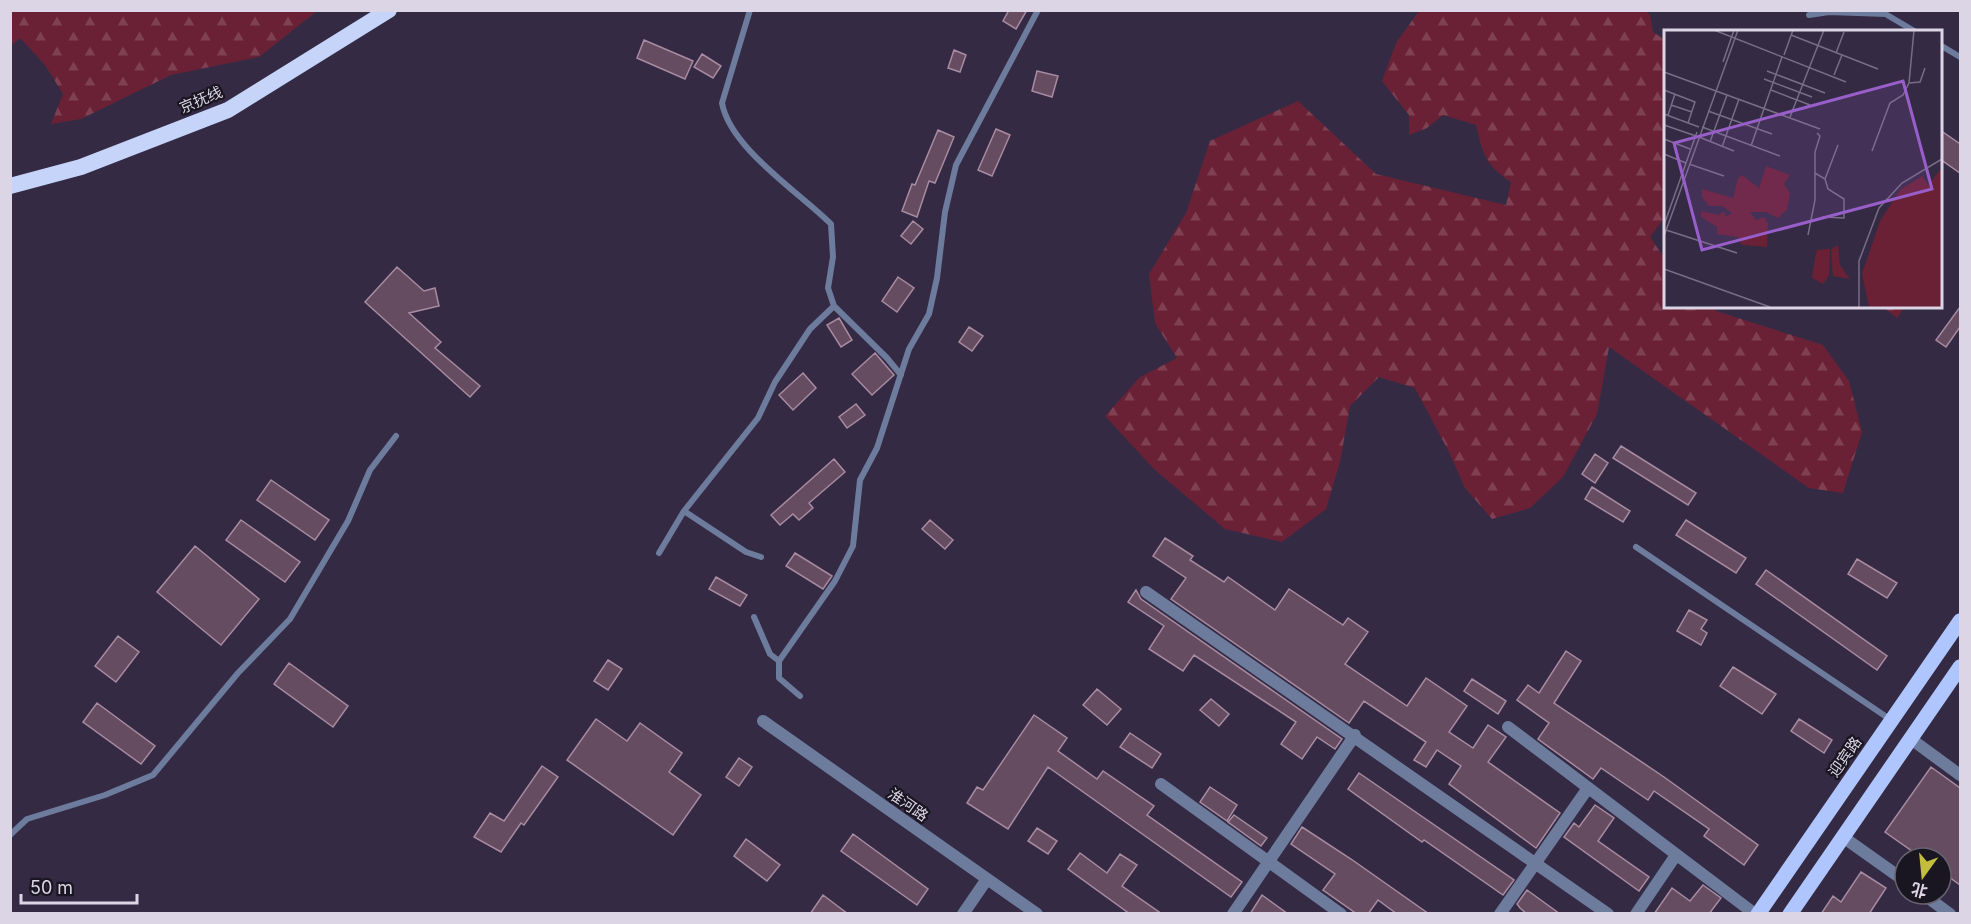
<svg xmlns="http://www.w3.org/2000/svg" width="1971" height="924" viewBox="0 0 1971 924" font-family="Inter,'Noto Sans SC',sans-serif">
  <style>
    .forest { fill: url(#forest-firs) }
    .building { fill: #664c60; stroke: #a88ba1; stroke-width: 1.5 }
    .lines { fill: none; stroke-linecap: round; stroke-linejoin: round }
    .service { stroke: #6d7b9c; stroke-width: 6 }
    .minor { stroke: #6d7b9c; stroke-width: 12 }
    .tertiary { stroke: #6d7b9c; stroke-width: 12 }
    .primary { stroke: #afc5fd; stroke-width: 15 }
    .trunk { stroke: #c6d4f9; stroke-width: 16 }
    .labels { text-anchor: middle; stroke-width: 4.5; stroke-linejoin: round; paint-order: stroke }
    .street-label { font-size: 15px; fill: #dbd5e6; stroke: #1a1621 }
    .inset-road { fill: none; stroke: #776e85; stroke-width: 1.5 }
    .view { fill: #985fcb; fill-opacity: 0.15; stroke: #985fcb; stroke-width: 3 }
    .inset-edge { fill: none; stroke: #dbd5e6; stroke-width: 3 }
  </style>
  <defs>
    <pattern id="forest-firs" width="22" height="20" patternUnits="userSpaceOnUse" patternTransform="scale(1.5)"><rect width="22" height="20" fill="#6a2135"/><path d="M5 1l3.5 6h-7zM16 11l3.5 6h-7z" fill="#7f4052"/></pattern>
  </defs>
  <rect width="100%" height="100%" fill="#342a44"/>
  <path class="forest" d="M11,10H317V11L259,57L171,75L81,119L51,124L63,94L45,65L20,38L11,46Z
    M1646,11L1650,15L1653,32L1665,40V217L1650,237L1665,259V306H1711L1716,311L1823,345L1849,381L1862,432L1843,493L1809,488L1609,347L1597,414L1563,477L1530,508L1492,519L1465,488L1449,452L1415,388L1379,377L1350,406L1340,462L1326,509L1282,542L1225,529L1155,470L1105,416L1140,377L1177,358L1155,323L1149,274L1186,213L1210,141L1298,101L1376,174L1506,205L1511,182C1485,165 1483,154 1476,125L1443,115L1427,128L1409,135V115L1382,81L1396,43L1419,11Z
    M1882,306H1905L1897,318Z"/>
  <path class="building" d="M1009,10H1027L1016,29L1003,21Z
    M644,40L693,61L685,79L637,58Z
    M954,50L966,55L960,72L948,68Z
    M702,54L721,66L713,78L694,67Z
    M1037,71L1058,76L1052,97L1032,91Z
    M996,129L1010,135L992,176L978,170Z
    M938,130L954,137L935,183L929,181L917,217L902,211L912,184L915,185Z
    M1940,130L1960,144V173L1940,159Z
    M913,221L923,229L911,244L901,236Z
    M397,267L424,291L435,288L439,306L409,313L441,342L435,348L480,386L470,397L365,302Z
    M898,277L914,288L897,312L882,301Z
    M1960,307V327L1946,347L1936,340Z
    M839,318L852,340L841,347L827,325Z
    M969,327L983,336L972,351L959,342Z
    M875,353L894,375L872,395L852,374Z
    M803,373L816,388L793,410L779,395Z
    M856,404L865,415L847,428L839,417Z
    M1621,446L1696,493L1688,505L1613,458Z
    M1595,454L1608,463L1595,483L1582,474Z
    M834,459L845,472L809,503L813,508L799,520L793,514L780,525L771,515Z
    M271,480L329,520L315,540L257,500Z
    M1592,487L1630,511L1623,522L1585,499Z
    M241,520L300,562L285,582L226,540Z
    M930,520L953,540L945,549L922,529Z
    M1686,520L1746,558L1736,573L1676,535Z
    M1165,538L1193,556L1190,560L1224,582L1228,577L1275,610L1289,589L1343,625L1348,618L1368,632L1345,664L1407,706L1426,678L1467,706L1449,732L1473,748L1488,725L1506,737L1488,762L1560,813L1536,848L1449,784L1461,766L1437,750L1426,767L1414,760L1426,742L1364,701L1349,723L1171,599L1186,578L1153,556Z
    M195,546L259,599L221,645L157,592Z
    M795,553L832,576L823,589L786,566Z
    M1857,559L1897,583L1887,598L1848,574Z
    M1766,570L1887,656L1877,670L1756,584Z
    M716,577L747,595L740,606L709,589Z
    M1136,590L1141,599L1342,739L1335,749L1317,737L1302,759L1281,744L1296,722L1194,655L1183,671L1149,649L1164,626L1128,602Z
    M1689,610L1707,620L1701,629L1707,633L1701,645L1677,631Z
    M118,636L139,652L116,682L95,666Z
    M1566,651L1581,661L1554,703L1664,777L1758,845L1744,865L1704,836L1709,829L1654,791L1648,800L1601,768L1593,779L1538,739L1549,723L1517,700L1528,685L1539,693Z
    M608,660L622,669L608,690L594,681Z
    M289,663L348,706L333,727L274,684Z
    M1733,667L1776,694L1762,714L1720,686Z
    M1472,679L1506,701L1498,714L1464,691Z
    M1097,689L1121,709L1107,725L1083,705Z
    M1211,699L1229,714L1219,726L1200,710Z
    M97,703L155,746L141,764L83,722Z
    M1034,715L1067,738L1058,751L1097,779L1103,771L1154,806L1147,815L1242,882L1231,897L1048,767L1008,829L967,803L977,787L983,790Z
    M596,719L627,741L640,723L682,753L669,772L701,795L673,835L567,760Z
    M1799,719L1832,740L1824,753L1791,731Z
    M1130,733L1161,754L1152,768L1120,747Z
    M739,758L752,767L739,786L726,777Z
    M542,766L558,777L524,825L521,823L501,852L474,837L490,813L504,821Z
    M1931,767L1960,788V885L1941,871V858H1922L1885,832Z
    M1359,773L1514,880L1503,895L1424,840L1422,842L1348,789Z
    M1210,787L1237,805L1227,821L1200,802Z
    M1595,805L1614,818L1598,841L1649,877L1639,891L1564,837L1574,823L1579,827Z
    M1234,815L1267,838L1261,846L1228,822Z
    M1302,827L1351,859L1429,914H1397L1378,900L1368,914H1357L1323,890L1335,874L1291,844Z
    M1037,828L1057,841L1048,854L1028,841Z
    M853,834L928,889L917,905L841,851Z
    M746,839L780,865L767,881L734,856Z
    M1080,853L1107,873L1120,854L1137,865L1122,886L1162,914H1130L1068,869Z
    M1861,872L1886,888L1869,914H1821L1833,896L1841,902Z
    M1703,885L1721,898L1709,914H1654L1672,888L1690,901Z
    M1527,890L1560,914H1527L1520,908L1517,904Z
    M823,895L848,914H810Z
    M1262,895L1288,914H1250Z"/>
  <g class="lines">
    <path class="service" d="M750,10L722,103C730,148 799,192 831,224L833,257L828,288L834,306L887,358L901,375
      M1882,12L1916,32
      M1809,15L1829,12L1886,14
      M1940,45L1960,57
      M684,511L746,552L761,557
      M1636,547L1891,720
      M659,553L684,511L758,418L775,382L810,329L834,306
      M754,617L770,654L779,661
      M800,696L779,678V661L835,581L853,546L860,480L877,448L909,349L929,314L937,278L945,212L956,165L1038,10
      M10,835L27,819L105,795L153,775L238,673L290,619L348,521L370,470L396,436"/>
    <path class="minor" d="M1146,592L1608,914
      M1508,727L1755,914
      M1911,739L1960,775
      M1161,784L1341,914
      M1233,914L1355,735
      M1500,914L1588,788
      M1636,914L1676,855"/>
    <path class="tertiary" d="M763,721L1037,914
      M1843,837L1905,881
      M1923,894L1950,914
      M963,914L987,879"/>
    <path class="primary" d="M1758,914L1960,621
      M1790,914L1960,667"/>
    <path class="trunk" d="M10,186L81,167L228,110L389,10"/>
  </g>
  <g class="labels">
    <g class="street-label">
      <text transform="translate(201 100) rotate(-23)" y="5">京抚线</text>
      <text transform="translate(1845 757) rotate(-55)" y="5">迎宾路</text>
      <text transform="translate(908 805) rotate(35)" y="5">淮河路</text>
    </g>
  </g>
  <g transform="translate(1664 30)">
    <rect width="278" height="278" fill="#342a44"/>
    <path d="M102,136L126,145L120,154L126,163L123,180L114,188L102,182H86L92,190L100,187L104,193L103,217L78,215L74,207L53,204V197L37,187V181L55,185L60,181L62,187L68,183L58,176H45L38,167V159L69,168L74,148L78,145L95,158ZM277,139V277H205L198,244L216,191L236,160L258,146L264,155ZM174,215L176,235L186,249L169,246L167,219ZM166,219L165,245L159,254L148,248L151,228L153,220Z" fill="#6a2135"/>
    <path class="inset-road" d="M50,0L182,52M127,5L214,39M172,23L180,2M120,25L129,0M59,32L70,0M103,41L161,63M0,42L156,99M170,45L178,25M100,49L148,67M245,53L256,52L261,38M0,60L31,72L24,93M107,60L146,75M7,75L28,82M44,81L108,104M0,84L35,97M4,85L11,64M126,87L160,0M0,95L32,106M38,97L116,126M35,107L70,121M0,109L26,119M46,112L63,65M87,116L118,27M58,117L75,69M208,121L226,73L239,65L245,53L250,0M0,124L22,133M25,134L60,146M151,143L161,149L164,159L180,169V188L158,187M161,149L174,115M0,195L33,102M2,200L73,223M144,205L151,170V122L156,106L153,103M0,206L74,0M0,239L106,277M195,277V231L215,178L238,153L278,129"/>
    <path class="view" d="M239,51L268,159L38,220L10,113Z"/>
    <rect width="278" height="278" class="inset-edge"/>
  </g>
  <rect width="1971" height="924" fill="none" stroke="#dbd5e6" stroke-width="24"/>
  <g transform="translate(1923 876) rotate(195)"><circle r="28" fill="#1a1621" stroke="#676270" stroke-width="1.5"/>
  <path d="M0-4.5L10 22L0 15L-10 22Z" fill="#c2bd3f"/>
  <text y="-9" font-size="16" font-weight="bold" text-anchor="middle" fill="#dbd5e6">北</text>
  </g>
  <path d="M21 894v9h116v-9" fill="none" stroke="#dbd5e6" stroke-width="3"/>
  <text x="30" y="894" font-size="18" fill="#dbd5e6" stroke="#1a1621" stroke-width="4.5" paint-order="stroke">50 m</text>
</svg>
